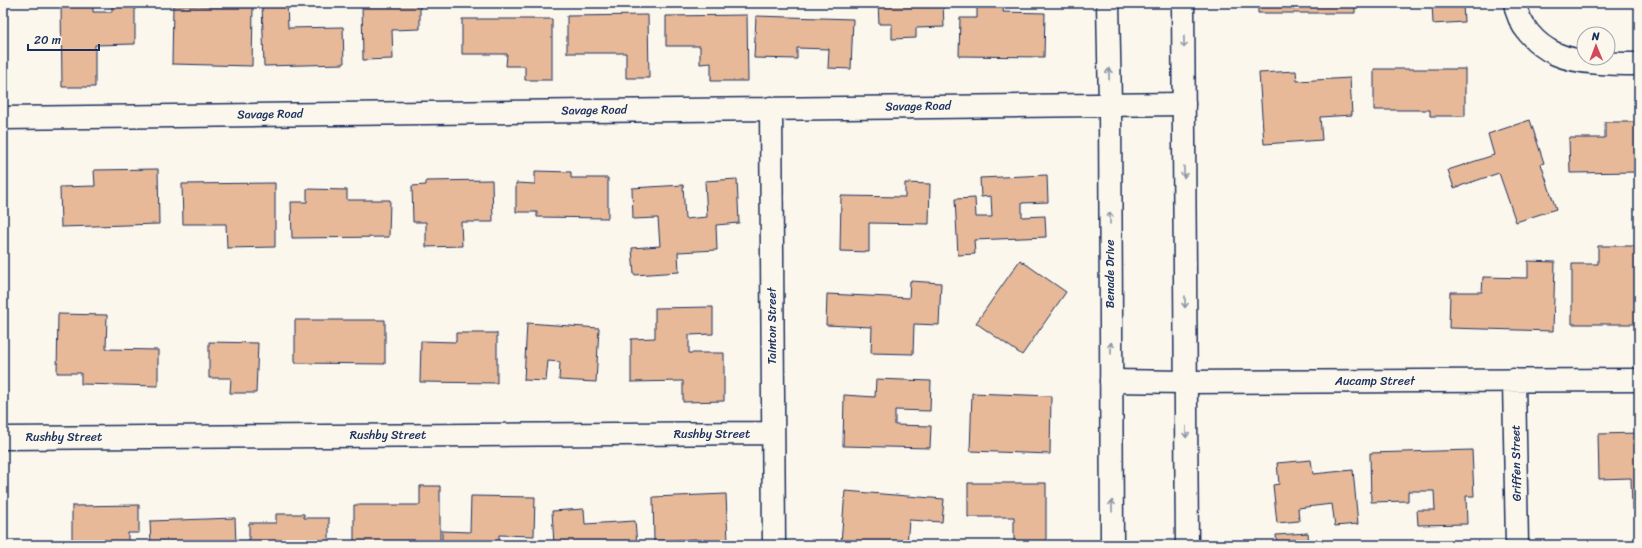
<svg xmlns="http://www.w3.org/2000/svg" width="1642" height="548" viewBox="0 0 1642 548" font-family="Sriracha,sans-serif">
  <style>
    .building { fill: #e7b998; stroke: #1b2f5e }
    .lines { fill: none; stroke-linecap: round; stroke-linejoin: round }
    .minor-casing { stroke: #1b2f5e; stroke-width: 25 }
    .tertiary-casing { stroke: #1b2f5e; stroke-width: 25 }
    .minor { stroke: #fbf7ec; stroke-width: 22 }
    .tertiary { stroke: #fbf7ec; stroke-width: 22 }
    .oneway { stroke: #8b93a5 }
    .labels { text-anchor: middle; stroke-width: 3.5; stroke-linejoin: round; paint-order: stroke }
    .street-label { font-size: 12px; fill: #1b2f5e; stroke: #fbf7ec }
  </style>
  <rect width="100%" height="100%" fill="#fbf7ec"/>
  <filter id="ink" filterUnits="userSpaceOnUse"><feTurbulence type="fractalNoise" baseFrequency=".025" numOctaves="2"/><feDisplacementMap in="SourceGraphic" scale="8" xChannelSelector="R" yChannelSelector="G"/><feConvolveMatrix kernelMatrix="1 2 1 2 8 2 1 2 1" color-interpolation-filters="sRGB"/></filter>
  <g filter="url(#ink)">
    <path class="building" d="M61,3H93V12H112V3H135V44L95,45V87H62Z
      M262,3H287L288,28L343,27L344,64L264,66Z
      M362,3H420V29L392,30L393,59L363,60Z
      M878,3H943L944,27L916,28V38L892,39V24H879Z
      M977,3H1004L1003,12L1045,13L1044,57L959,56L960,18H977Z
      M1258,3H1355V13H1258Z
      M1432,3H1463L1464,22L1433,24Z
      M173,5L253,7L252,66L172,64Z
      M648,15L649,78H626V53H567V16Z
      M747,15L748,81H711V63L700,64V46H666V16Z
      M756,16L853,19L851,69L828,68L829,49L797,48V59L754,58Z
      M462,19H552V80H525V66H506L507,54H462Z
      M1374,69H1465V116H1430V110H1374Z
      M1296,71L1297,81L1350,78L1352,115L1320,117L1322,140L1264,144L1259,73Z
      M1530,120L1544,163L1541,164L1556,209L1516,222L1499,173L1454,188L1448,170L1494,155L1488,134Z
      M1605,122H1639V172L1570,173L1569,138H1605Z
      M158,169L159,224L61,227L60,187L95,186L94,170Z
      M535,171L571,172V178H608V218L537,217V212H516V183L535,184Z
      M1047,175L1048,202L1022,203V217L1045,216L1046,237L974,240L975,254L958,255L955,199L975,198L976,217H992L991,196L981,197L980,178Z
      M737,179L739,223L716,225L717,250L678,252L679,272L634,275L632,248L660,246L658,218L633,219L632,188L683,185L685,219L707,217L705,181Z
      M492,180L493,222H461L462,246L426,247V222H413L412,186L426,185V181Z
      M275,183V247L227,248L226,224H183L182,184Z
      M905,183L930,184L929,224L869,223V252L840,251L841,196L905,197Z
      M307,189L347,190V200H390L389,237L292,238L291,202H307Z
      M1598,246H1639V324H1572V264H1598Z
      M1020,260L1066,292L1022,355L976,323Z
      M1528,261L1555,262L1553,331L1449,328L1450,292H1482L1483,277L1528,278Z
      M910,281L941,283L939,325L914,324L913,354L871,353L872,327L826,325L827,294L909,298Z
      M713,307V334L689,335V353H724V401L683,402V381L631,382V339L655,338V308Z
      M58,314L107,315L106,349L158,350V386L81,384V373H57Z
      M295,320H385V364L295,363Z
      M527,323L599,328L596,382L559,380L560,362L548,361L546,381L524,380Z
      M456,333H497V383L420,382L421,341L456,342Z
      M209,342L258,343L256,393H230L231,378H209Z
      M876,379L931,381L930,411L895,410V425L931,426L930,448L843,446L844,395L875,397Z
      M972,393L1051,396L1050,454L970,451Z
      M1639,433V509H1632L1631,478L1599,479L1598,434Z
      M1472,450L1474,496H1466L1467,524L1418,525L1417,510H1435L1434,491H1408V501L1371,502L1370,453Z
      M1311,460L1313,474L1353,470L1358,524L1335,526L1332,504L1298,508L1299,521L1277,523L1273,485L1279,484L1277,463Z
      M968,483H1046V545H1014V517H968Z
      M420,486H440V545L354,543V505H420Z
      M845,491L944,499L942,522L909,520L907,545H862L841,543Z
      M726,494L728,542L719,543V545H696V539L654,541L653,497Z
      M471,496L535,497L534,536L499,535V545H442V531L470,532Z
      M139,505V533H128V545H72V506Z
      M584,509L585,524L635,521L637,545H554L552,511Z
      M276,514H304V518H329V545H249V523H276Z
      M235,518L236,545H151L150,521Z
      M1308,533L1309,545H1277L1276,535Z"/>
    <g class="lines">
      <g class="minor-casing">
        <path id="minor" d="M1515,3C1518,25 1536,45 1556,54C1578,64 1615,64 1639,64
          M771,108L774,545
          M3,118L1184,104
          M1514,380L1517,545
          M1111,381L1185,382L1639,380
          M3,438L773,433"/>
      </g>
      <g class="tertiary-casing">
        <path id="tertiary" d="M1108,3L1110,104L1112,545
          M1183,3L1187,545"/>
      </g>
      <use href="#minor" class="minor"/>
      <use href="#tertiary" class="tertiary"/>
    </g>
    <defs><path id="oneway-shaft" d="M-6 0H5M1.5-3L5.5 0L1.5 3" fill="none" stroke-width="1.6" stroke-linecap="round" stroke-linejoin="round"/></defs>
    <g class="oneway">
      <use href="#oneway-shaft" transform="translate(1184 42) rotate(89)"/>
      <use href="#oneway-shaft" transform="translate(1109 74) rotate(-91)"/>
      <use href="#oneway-shaft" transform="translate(1184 172) rotate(90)"/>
      <use href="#oneway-shaft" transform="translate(1110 218) rotate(-90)"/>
      <use href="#oneway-shaft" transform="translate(1185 302) rotate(90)"/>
      <use href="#oneway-shaft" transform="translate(1111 348) rotate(-90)"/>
      <use href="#oneway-shaft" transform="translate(1186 432) rotate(89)"/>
      <use href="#oneway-shaft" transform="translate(1112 506) rotate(-91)"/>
    </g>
  </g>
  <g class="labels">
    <g class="street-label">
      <text transform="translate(918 106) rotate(-1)" y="4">Savage Road</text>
      <text transform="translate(594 110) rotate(-1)" y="4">Savage Road</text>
      <text transform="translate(270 114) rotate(-1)" y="4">Savage Road</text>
      <text transform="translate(1110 274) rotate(-90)" y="4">Benade Drive</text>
      <text transform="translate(772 326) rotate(-90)" y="4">Tainton Street</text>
      <text x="1375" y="385">Aucamp Street</text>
      <text x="712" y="438">Rushby Street</text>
      <text x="388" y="439">Rushby Street</text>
      <text x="64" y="441">Rushby Street</text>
      <text transform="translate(1516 463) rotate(-91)" y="4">Griffen Street</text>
    </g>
  </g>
  <rect width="1642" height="548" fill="none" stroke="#fbf7ec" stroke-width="16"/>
  <rect x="8" y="8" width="1626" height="532" fill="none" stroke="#1b2f5e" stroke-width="1.5" filter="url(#ink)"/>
  <g transform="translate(1596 46) rotate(359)"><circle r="19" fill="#fbf7ec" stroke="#a1a7b3"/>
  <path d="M0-3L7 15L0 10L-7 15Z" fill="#d1495b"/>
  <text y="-6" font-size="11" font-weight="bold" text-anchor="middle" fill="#1b2f5e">N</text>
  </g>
  <path d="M28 44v6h71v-6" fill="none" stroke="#1b2f5e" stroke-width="2"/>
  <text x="34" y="44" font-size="12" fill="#1b2f5e" stroke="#fbf7ec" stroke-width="3" paint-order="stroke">20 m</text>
</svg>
